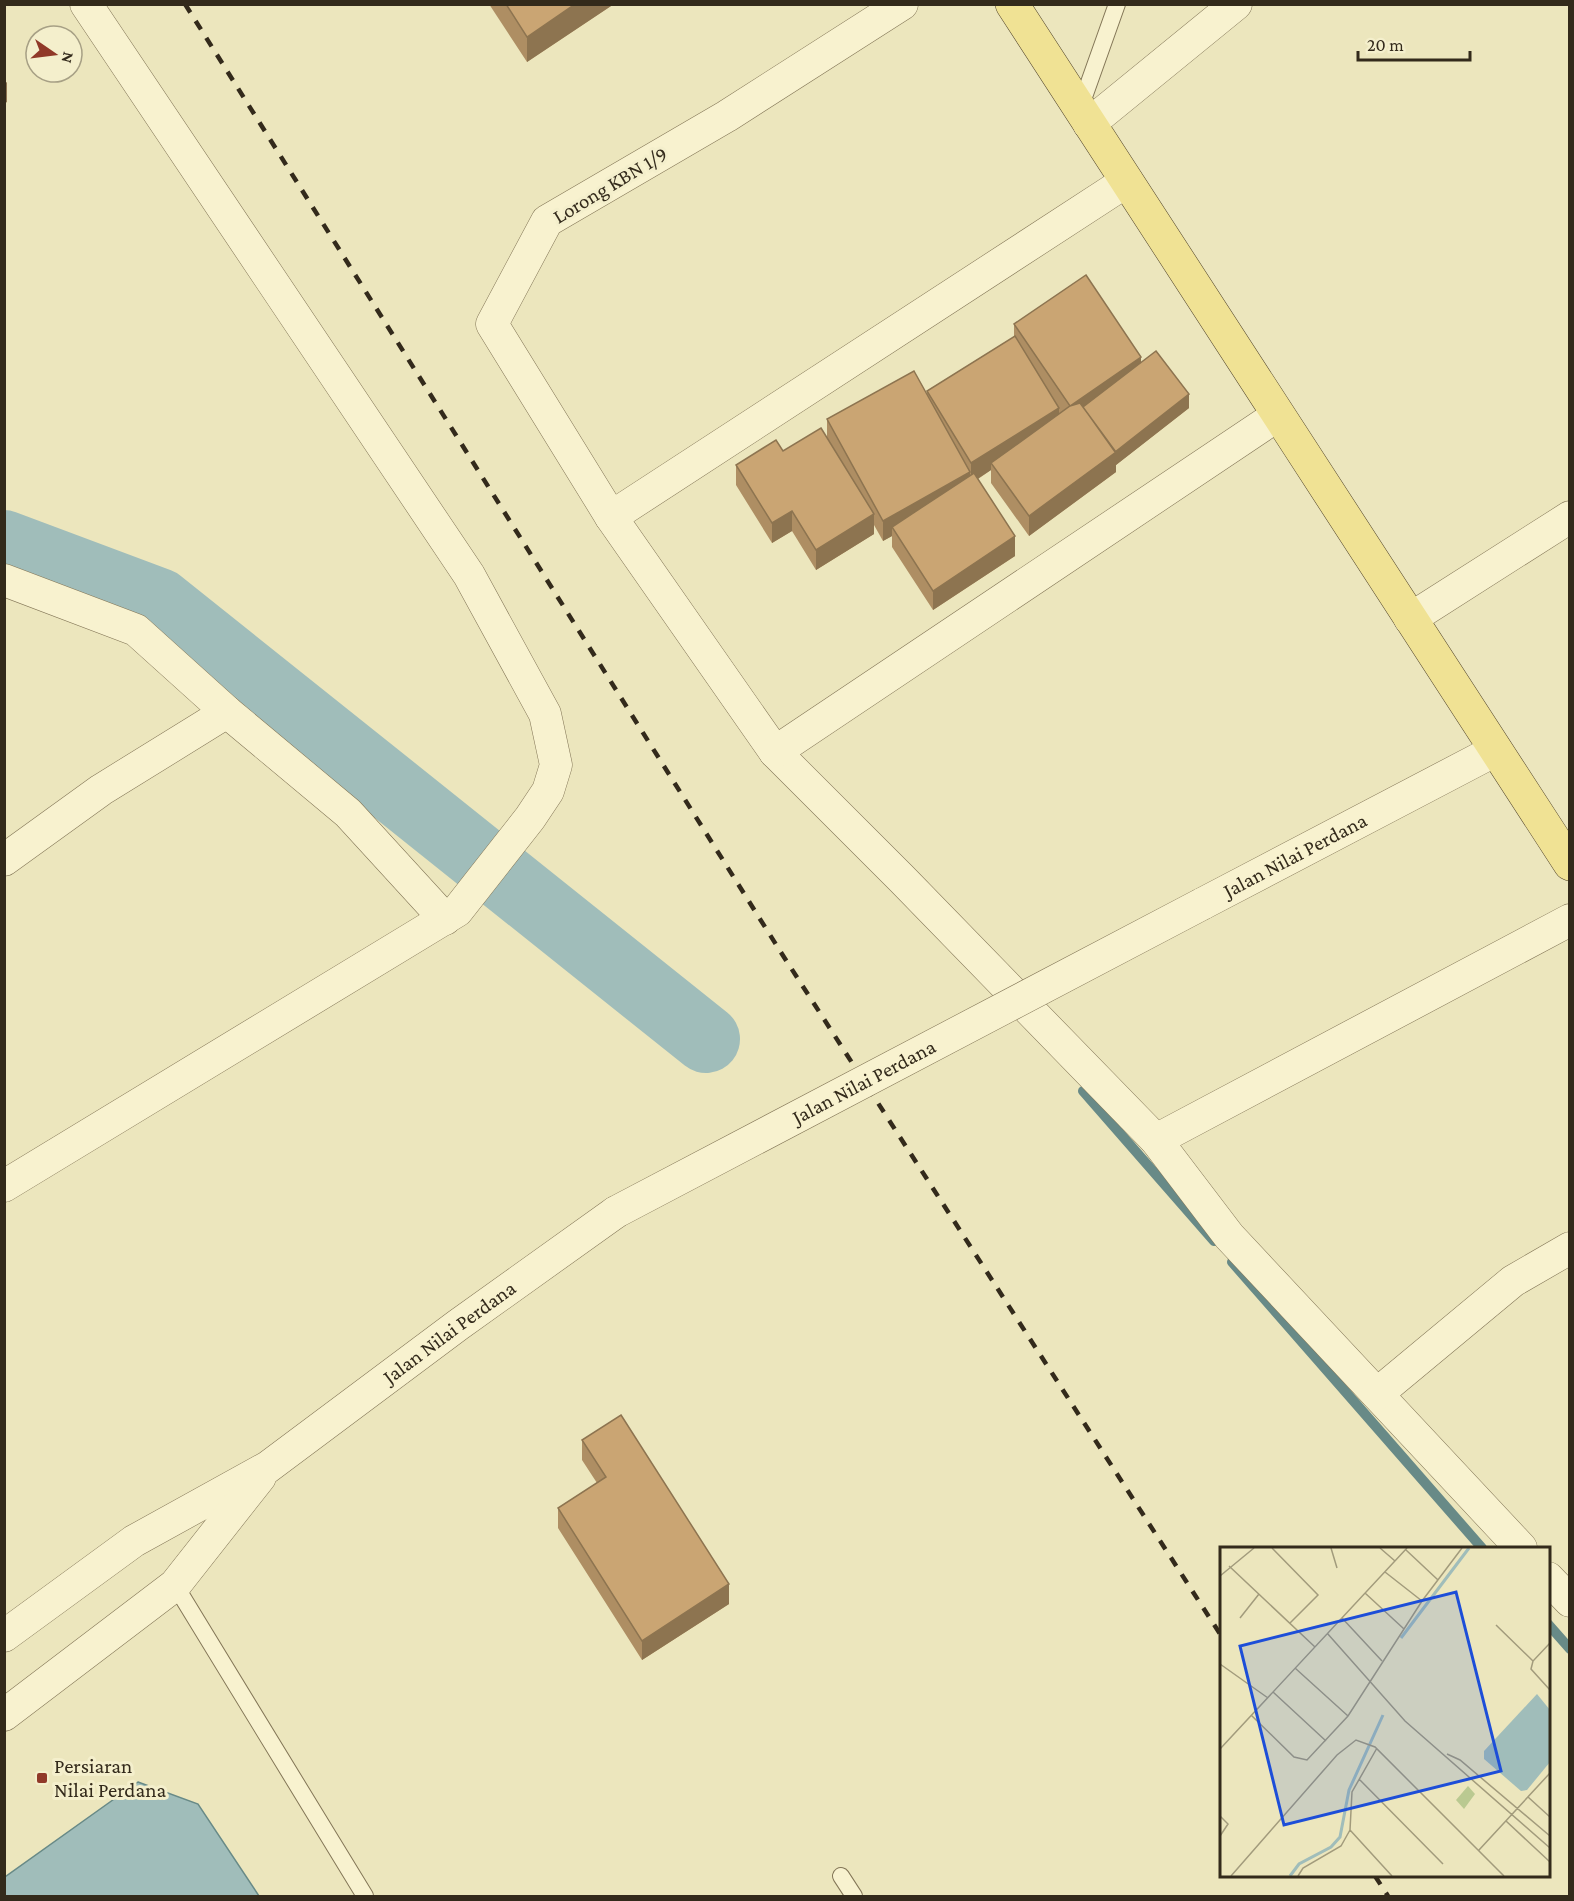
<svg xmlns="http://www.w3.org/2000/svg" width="1574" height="1901" viewBox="0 0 1574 1901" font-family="'Crimson Pro',serif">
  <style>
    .water { fill: #a0bdba; stroke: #688a87; stroke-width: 1.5 }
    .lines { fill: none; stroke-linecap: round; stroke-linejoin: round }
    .stream { stroke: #688a87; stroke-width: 10 }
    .river { stroke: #a0bdba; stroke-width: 68 }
    .lane-casing { stroke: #837657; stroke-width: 18 }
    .street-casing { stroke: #837657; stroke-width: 33 }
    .primary-casing { stroke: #50432b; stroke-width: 34 }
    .lane { stroke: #f8f2cf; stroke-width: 16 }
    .street { stroke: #f8f2cf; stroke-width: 32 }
    .primary { stroke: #f0e294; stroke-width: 33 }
    .rail { stroke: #332a1b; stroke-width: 4.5; stroke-dasharray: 10 10; stroke-linecap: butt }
    .street-bridge-casing { stroke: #837657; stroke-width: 33; stroke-linecap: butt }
    .street-bridge { stroke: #f8f2cf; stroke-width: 32 }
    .wall { fill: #ae8e63 }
    .shaded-wall { fill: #8d7450 }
    .building { fill: #caa573; stroke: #8d7450; stroke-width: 1.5 }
    .poi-dot { fill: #903928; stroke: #f4efcc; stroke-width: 2 }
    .labels { text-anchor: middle; stroke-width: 6; stroke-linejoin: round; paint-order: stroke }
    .street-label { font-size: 21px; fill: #332a1b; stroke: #f4efcc }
    .poi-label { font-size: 21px; fill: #332a1b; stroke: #f4efcc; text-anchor: start }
    .inset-river { fill: none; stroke: #a0bdba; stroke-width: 3 }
    .inset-road { fill: none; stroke: #a29b7c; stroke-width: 1.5 }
    .view { fill: #1d4ed8; fill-opacity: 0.15; stroke: #1d4ed8; stroke-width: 3 }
    .inset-edge { fill: none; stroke: #332a1b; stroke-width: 3 }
  </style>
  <rect width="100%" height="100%" fill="#ece6bd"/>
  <path class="water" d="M138,1782L198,1804L259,1896H5V1877Z"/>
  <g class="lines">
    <path class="stream" d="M1083,1091L1214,1241
      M1232,1262L1482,1548
      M1548,1624L1570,1649"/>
    <path class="river" d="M4,544L159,602L706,1039"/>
    <g class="lane-casing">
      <path id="lane" d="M1080,108L1117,4
        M175,1585L365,1896
        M841,1876L854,1896"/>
    </g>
    <g class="street-casing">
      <g id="street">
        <path d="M902,4L727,116L547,221L492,324L611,517L775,752L902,879L1156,1140L1229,1236L1521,1548"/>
        <path d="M1089,124L1236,4"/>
        <path d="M611,517L1127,181"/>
        <path d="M4,580L136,630L227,712L348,813L445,919"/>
        <path d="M1410,619L1570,517"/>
        <path d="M775,752L1278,415"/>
        <path d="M4,860L101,790L227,712"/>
        <path id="s1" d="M1202,904L1496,750"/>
        <path d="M1156,1140L1570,920"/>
        <path d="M4,1186L457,911L530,818L548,791L556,765L545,714L469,575L86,4"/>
        <path d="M1377,1394L1513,1281L1570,1248"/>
        <path d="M1548,1578L1570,1601"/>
        <path id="s2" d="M4,1636L134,1541L268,1467L458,1325L616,1212"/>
        <path d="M4,1715L175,1585L260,1477"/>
      </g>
    </g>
    <g class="primary-casing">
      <path id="primary" d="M1012,4L1570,864"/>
    </g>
    <use href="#lane" class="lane"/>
    <use href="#street" class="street"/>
    <use href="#primary" class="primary"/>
    <path class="rail" d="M185,4L782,954L1222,1637
      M1375,1876L1388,1896"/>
    <g class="street-bridge-casing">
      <g id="street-bridge">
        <path id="s3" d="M616,1212L1202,904"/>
      </g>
    </g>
    <use href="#street-bridge" class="street-bridge"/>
  </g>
  <path class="wall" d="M489,4H614L527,62Z
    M1014,324L1141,362L1189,408L1116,465V472L1029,536L991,483V470L978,479L1015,556L933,610L892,547V536L883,541L874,525V534L816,570L792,531L772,543L736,485V465L827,438V419L927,394V391L1014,337Z
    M582,1440L729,1604L642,1660L558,1528V1508L597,1483L582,1460Z"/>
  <path class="shaded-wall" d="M575,4H614L527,62V37Z
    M7,82V102L4,104V84Z
    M1141,357V376L1080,418L1070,406Z
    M1189,394V408L1116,465V472L1029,536V516L1114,453Z
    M1059,408V428L991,463V470L971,483V463Z
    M970,472V492L892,527V536L883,541V521Z
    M792,511V531L772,543V523Z
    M874,514V534L816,570V550Z
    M1015,536V556L933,610V591Z
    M729,1584V1604L642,1660V1641Z"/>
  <path class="building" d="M506,4H575L527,37Z
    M1086,275L1141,357L1070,406L1014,324Z
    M1015,336L1059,408L971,463L927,391Z
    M1156,351L1189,394L1115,452L1083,407Z
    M914,371L970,472L883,521L827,419Z
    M1080,403L1116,452L1029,516L991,463L1070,406Z
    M821,428L874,514L816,550L792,511L772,523L736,465L776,440L783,451Z
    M974,473L1015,536L933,591L892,527Z
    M621,1415L729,1584L642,1641L558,1508L606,1477L582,1440Z"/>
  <rect class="poi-dot" x="36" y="1772" width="12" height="12" rx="3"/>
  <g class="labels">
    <g class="street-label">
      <text transform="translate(610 185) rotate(-31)" y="7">Lorong KBN 1/9</text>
      <text dy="7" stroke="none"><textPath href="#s1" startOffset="105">Jalan Nilai Perdana</textPath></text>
      <text dy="7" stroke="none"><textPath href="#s3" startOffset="280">Jalan Nilai Perdana</textPath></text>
      <text dy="7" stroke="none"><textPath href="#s2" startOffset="540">Jalan Nilai Perdana</textPath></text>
    </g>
    <g class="poi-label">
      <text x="54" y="1773">Persiaran<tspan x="54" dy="24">Nilai Perdana</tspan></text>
    </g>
  </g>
  <g transform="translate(1220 1547)">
    <rect width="330" height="330" fill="#ece6bd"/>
    <path d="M248,239L255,247L244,262L236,253Z" fill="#bac991"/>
    <path d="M317,147L330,163V215L307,243L301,244L264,212V204Z" fill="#a0bdba"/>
    <path class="inset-river" d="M181,91L249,1M70,329L79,317L111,300L120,290L129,243L163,168"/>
    <path class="inset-road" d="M52,1L98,48L70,76M111,1L117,21M160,1L175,14M186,3L218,33M9,19L95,100M165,25L202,54M0,29L34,1M145,46L184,82M20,71L39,47M122,71L162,114M276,78L313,114M107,86L185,174L330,301M330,96L313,114L311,122L330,143M0,117L48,151M75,121L128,169M53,145L106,194M31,168L74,210L87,213L128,169L202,54L242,1M157,201L132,245L130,283L172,329M0,202L187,1M227,207L240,213L330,289M139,232L223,317M308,250L330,270M0,269L8,277L0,289M286,274L330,315M259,303L330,226M11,329L117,208L136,193L155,200L284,329M78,329L83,321L121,299L130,283"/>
    <path class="view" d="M236,45L281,224L64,278L20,99Z"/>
    <rect width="330" height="330" class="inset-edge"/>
  </g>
  <rect width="1574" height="1901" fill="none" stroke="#332a1b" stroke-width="12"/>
  <g transform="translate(54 54) rotate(104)"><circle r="28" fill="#f4efcc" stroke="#a7a085" stroke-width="1.5"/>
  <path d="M0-4.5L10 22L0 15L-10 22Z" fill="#903928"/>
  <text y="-9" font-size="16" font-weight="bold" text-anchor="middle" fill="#332a1b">N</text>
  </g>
  <path d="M1358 51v9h112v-9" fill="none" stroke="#332a1b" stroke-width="3"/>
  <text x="1367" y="51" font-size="18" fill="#332a1b" stroke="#f4efcc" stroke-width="4.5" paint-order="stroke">20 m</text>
</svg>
